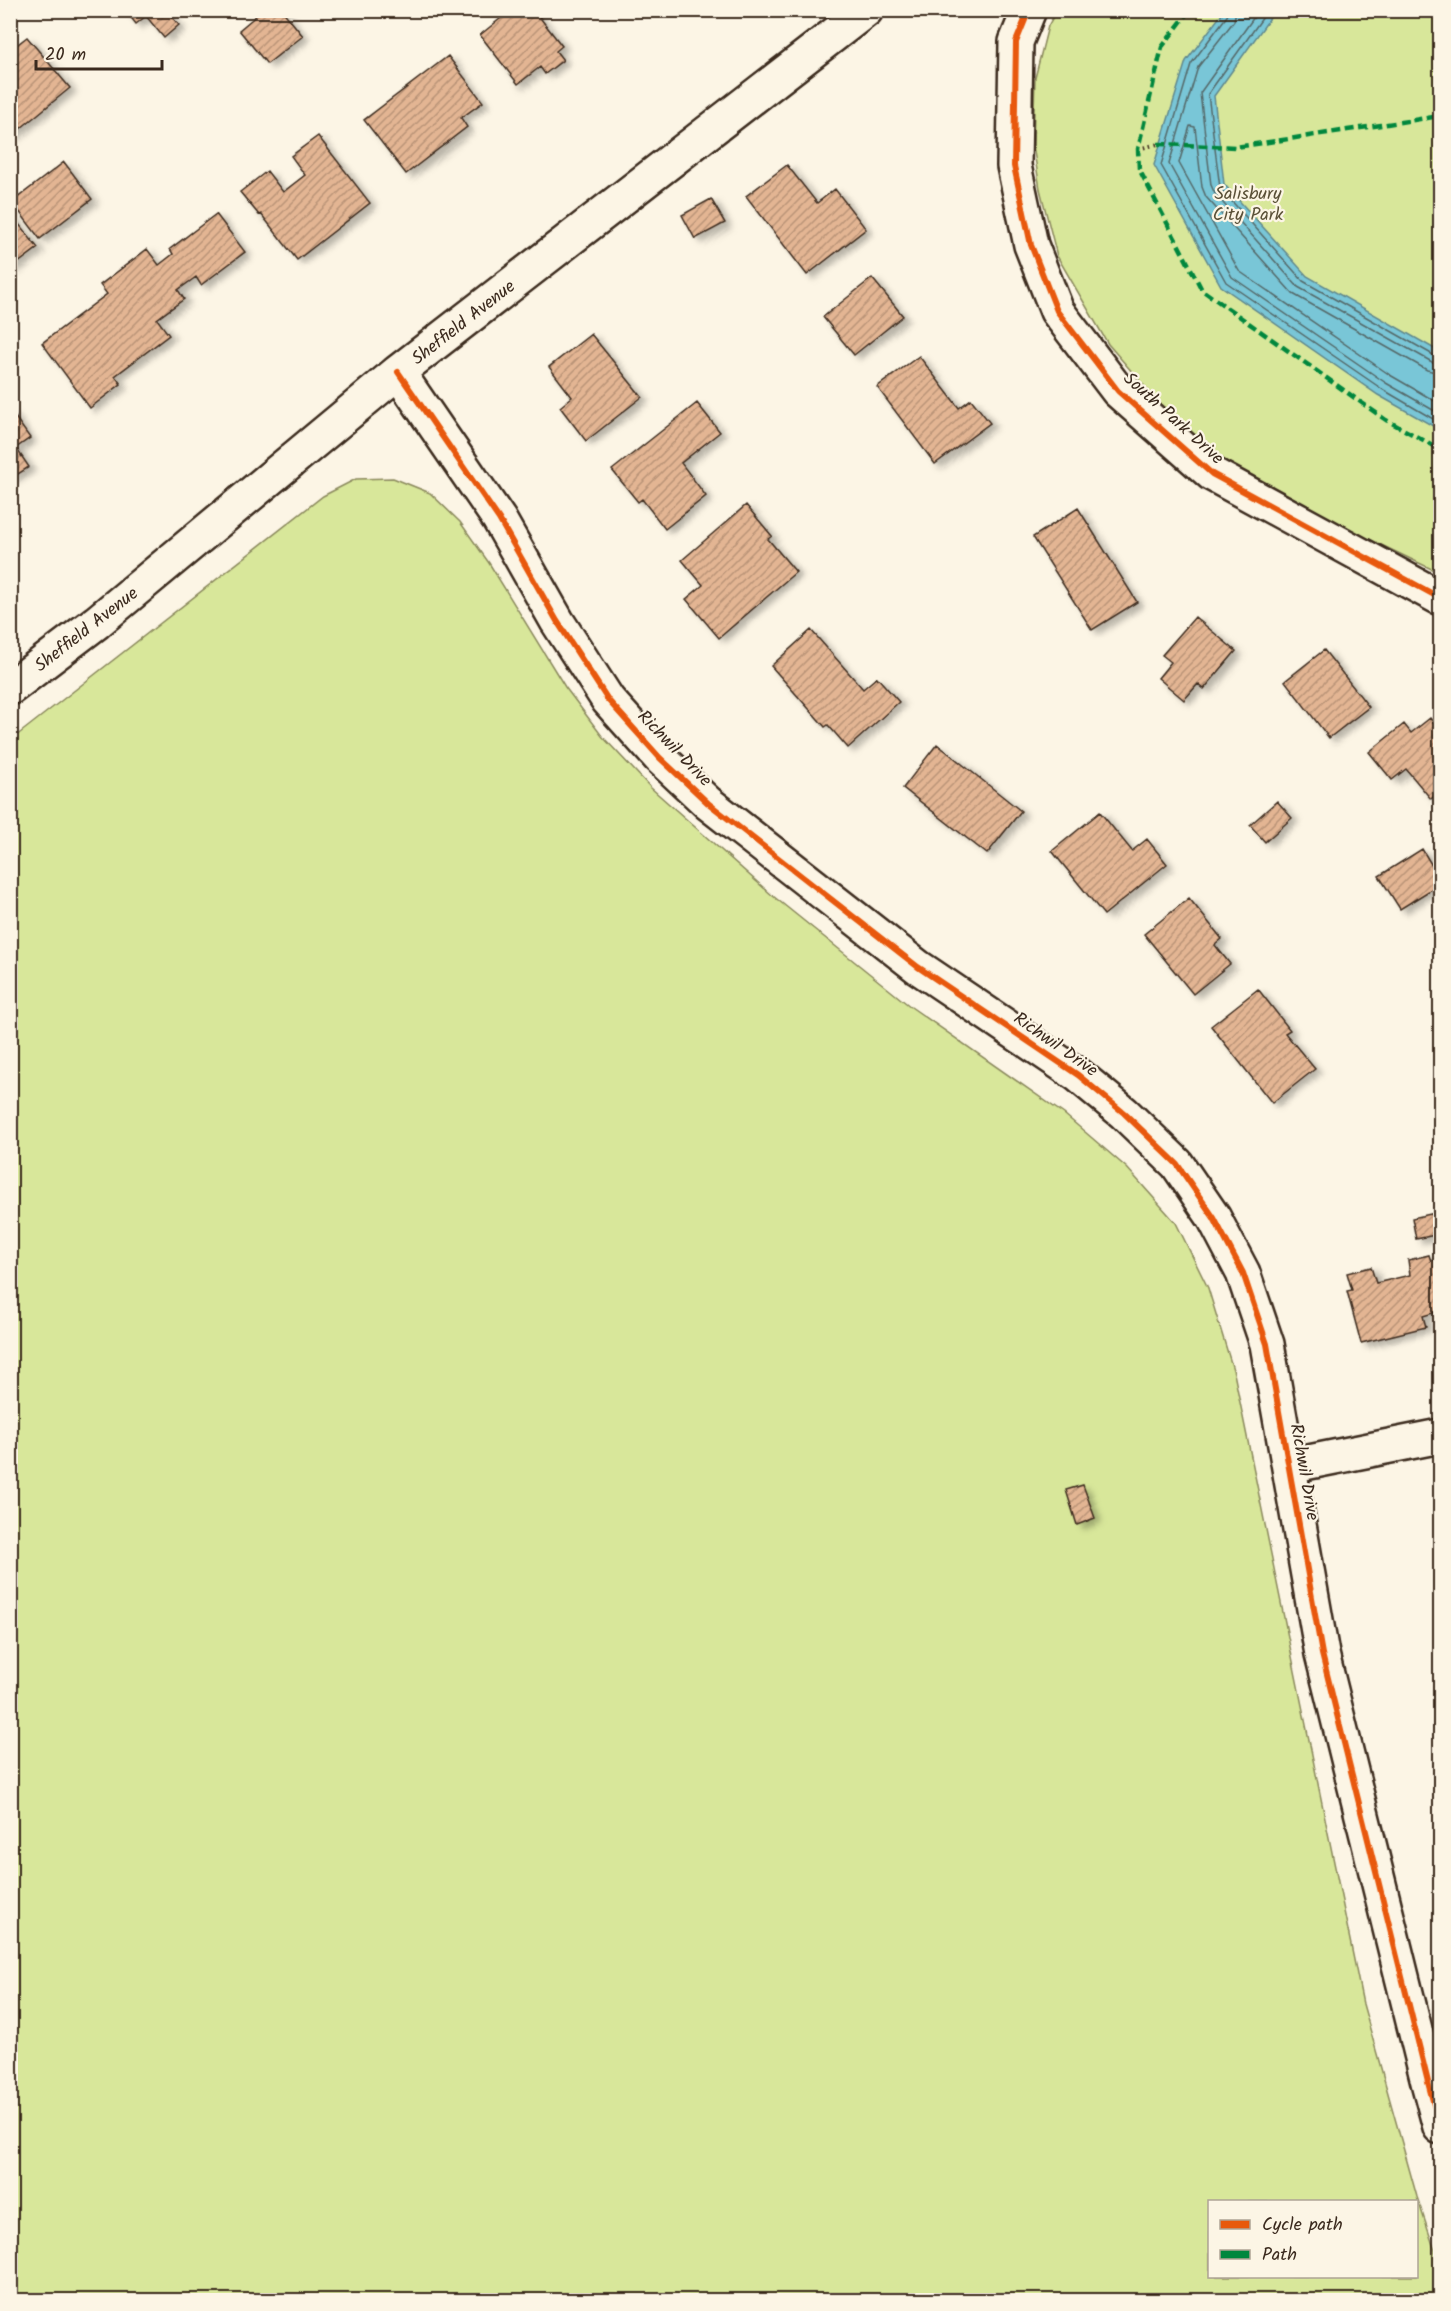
<svg xmlns="http://www.w3.org/2000/svg" width="1451" height="2311" viewBox="0 0 1451 2311" font-family="Kalam,sans-serif">
  <style>
    .green { fill: #d8e79a; stroke: #8a885c; stroke-width: 1.5; fill-rule: evenodd }
    .water { fill: #79c6d7; stroke: #60888d; stroke-width: 1.5 }
    .lines { fill: none; stroke-linecap: round; stroke-linejoin: round }
    .shore { stroke: #546868; stroke-width: 1.5 }
    .building { fill: url(#building-hatch); stroke: #3b2a1e; stroke-width: 1.5; filter: url(#shadow) }
    .minor-casing { stroke: #3b2a1e; stroke-width: 38 }
    .tertiary-casing { stroke: #3b2a1e; stroke-width: 38 }
    .path { stroke: #3b2a1e; stroke-width: 4; stroke-dasharray: 1.5 4.5; stroke-linecap: butt }
    .minor { stroke: #fcf5e5; stroke-width: 33 }
    .tertiary { stroke: #fcf5e5; stroke-width: 33 }
    .quiet { stroke: #00873e; stroke-width: 4.5; stroke-dasharray: 9 4.5; stroke-linecap: butt }
    .cycleway-casing { stroke: #fcf5e5; stroke-width: 10 }
    .cycleway { stroke: #e8590c; stroke-width: 6 }
    .labels { text-anchor: middle; stroke-width: 4.5; stroke-linejoin: round; paint-order: stroke }
    .park-label { font-size: 18px; fill: #5a5037; stroke: #fcf5e5 }
    .street-label { font-size: 18px; fill: #3b2a1e; stroke: #fcf5e5 }
  </style>
  <defs>
    <pattern id="building-hatch" width="6" height="6" patternUnits="userSpaceOnUse" patternTransform="scale(1.5)"><rect width="6" height="6" fill="#e3b593"/><path d="M-1 1l2-2M0 6l6-6M5 7l2-2" fill="none" stroke="#b99377"/></pattern>
    <filter id="shadow"><feDropShadow dx="6" dy="4" stdDeviation="3" flood-color="#0004"/></filter>
  </defs>
  <rect width="100%" height="100%" fill="#fcf5e5"/>
  <filter id="ink" filterUnits="userSpaceOnUse"><feTurbulence type="fractalNoise" baseFrequency=".0167" numOctaves="2"/><feDisplacementMap in="SourceGraphic" scale="12" xChannelSelector="R" yChannelSelector="G"/><feConvolveMatrix kernelMatrix="1 2 1 2 8 2 1 2 1" color-interpolation-filters="sRGB"/></filter>
  <g filter="url(#ink)">
    <path class="green" d="M1057,10L1440,11V573L1308,510L1215,458L1165,410L1108,344L1057,256L1040,189L1033,145L1035,78L1048,26Z
      M393,478L430,493L460,522L489,563L565,687L602,736L651,788L773,896L911,1007L1064,1114L1127,1168L1176,1223L1208,1288L1234,1373L1363,2004L1417,2197L1440,2266V2300H11V740L323,496L356,479ZM1210,2202H1416V2276H1210Z"/>
    <path class="water" d="M1224,11H1275L1214,96L1224,184L1307,276L1440,352V430L1378,395L1221,286L1154,165L1186,61Z"/>
    <g class="lines">
      <path class="shore" d="M1229,10L1227,16L1191,64L1161,165L1226,282L1382,389L1440,423
        M1236,10L1234,21L1198,67L1169,164L1232,277L1386,383L1440,414
        M1259,10L1200,93L1211,185L1215,194L1298,287L1432,362L1440,364
        M1268,10L1208,94L1220,188L1303,281L1435,356L1440,357
        M1440,373L1427,370L1293,294L1206,197L1202,187L1195,127L1190,126L1179,163L1239,271L1390,375L1440,404"/>
    </g>
    <path class="building" d="M125,10H171L168,13L179,25L164,38L146,16L136,24Z
      M263,10H282L303,36L267,64L239,30Z
      M511,10H534L562,46L556,51L563,60L545,74L540,67L518,84L480,35Z
      M27,37L70,88L10,137V50Z
      M448,56L483,102L461,118L467,127L406,174L364,120Z
      M318,136L370,203L297,260L261,214L259,215L240,192L267,171L283,192L305,175L291,156Z
      M64,162L92,199L40,239L12,202Z
      M787,165L817,203L835,189L866,229L807,275L746,196Z
      M711,199L725,223L695,239L682,215Z
      M10,213L38,248L10,269Z
      M216,214L245,252L201,285L196,277L178,290L184,299L157,319L169,335L115,376L121,384L90,408L42,343L107,294L100,285L147,249L159,265L173,254L170,249Z
      M872,278L903,316L854,355L823,317Z
      M591,334L642,397L586,441L560,407L572,397L549,367Z
      M919,356L959,408L971,399L990,423L935,464L877,387Z
      M697,403L720,432L681,463L706,496L665,529L642,499L638,502L612,470Z
      M10,410L30,438L16,448L29,467L10,479Z
      M746,505L772,536L768,539L796,572L719,638L686,599L703,585L682,560Z
      M1078,508L1137,602L1092,630L1033,537Z
      M1195,617L1236,651L1204,689L1198,684L1184,700L1158,678L1171,662L1162,655Z
      M811,630L863,689L877,677L899,702L848,748L828,725L825,727L771,666Z
      M1324,650L1369,707L1329,738L1285,681Z
      M1430,718L1440,731V791L1431,799L1406,769L1392,780L1369,752L1404,724L1411,733Z
      M937,744L1021,811L987,854L903,788Z
      M1277,801L1292,818L1265,842L1250,825Z
      M1100,812L1132,851L1147,839L1167,864L1104,915L1052,851Z
      M1422,849L1440,879V884L1400,909L1379,876Z
      M1189,898L1222,939L1215,945L1230,964L1193,994L1144,934Z
      M1258,989L1290,1030L1285,1033L1315,1069L1272,1103L1211,1026Z
      M1440,1212V1234L1416,1239L1412,1218Z
      M1429,1255L1431,1261L1440,1259V1311L1423,1316L1426,1327L1361,1343L1347,1291L1352,1290L1347,1273L1371,1267L1376,1283L1410,1275L1408,1260Z
      M1083,1485L1095,1518L1077,1525L1066,1490Z"/>
    <g class="lines">
      <g class="minor-casing">
        <path id="minor" d="M398,372L499,519L557,621L608,700L660,758L708,803L918,967L1078,1075L1124,1113L1177,1164L1214,1218L1243,1273L1267,1344L1322,1654L1429,2086L1440,2127
          M10,688L97,622L398,372L866,10
          M1289,1466L1440,1436"/>
      </g>
      <g class="tertiary-casing">
        <path id="tertiary" d="M1029,10L1016,42L1014,166L1031,245L1057,311L1118,391L1212,474L1440,598"/>
      </g>
      <path class="path" d="M1138,149L1158,144"/>
      <use href="#minor" class="minor"/>
      <use href="#tertiary" class="tertiary"/>
      <path class="quiet" d="M1190,10L1162,47L1138,149L1139,169L1202,290L1386,420L1440,449
        M1158,144L1236,147L1440,116"/>
      <g class="cycleway-casing">
        <path id="cycleway" d="M1029,10L1016,42L1014,166L1031,245L1057,311L1118,391L1212,474L1440,598
          M398,372L499,519L557,621L608,700L660,758L708,803L918,967L1078,1075L1124,1113L1177,1164L1214,1218L1243,1273L1267,1344L1322,1654L1429,2086L1440,2127"/>
      </g>
      <use href="#cycleway" class="cycleway"/>
    </g>
  </g>
  <g class="labels">
    <g class="park-label">
      <text x="1248" y="199">Salisbury<tspan x="1248" dy="21">City Park</tspan></text>
    </g>
    <g class="street-label">
      <text transform="translate(463 322) rotate(-38)" y="6">Sheffield Avenue</text>
      <text transform="translate(1174 418) rotate(42)" y="6">South Park Drive</text>
      <text transform="translate(86 629) rotate(-38)" y="6">Sheffield Avenue</text>
      <text transform="translate(675 748) rotate(46)" y="6">Richwil Drive</text>
      <text transform="translate(1056 1044) rotate(35)" y="6">Richwil Drive</text>
      <text transform="translate(1305 1472) rotate(80)" y="6">Richwil Drive</text>
    </g>
  </g>
  <rect width="1451" height="2311" fill="none" stroke="#fcf5e5" stroke-width="36"/>
  <rect x="18" y="18" width="1415" height="2275" fill="none" stroke="#3b2a1e" stroke-width="2" filter="url(#ink)"/>
  <rect x="1208" y="2200" width="210" height="78" fill="#fcf5e5" stroke="#afa495" stroke-width="1.5"/>
  <rect x="1220" y="2220" width="30" height="9" fill="#e8590c" stroke="#afa495" stroke-width="1.5"/>
  <text x="1262" y="2230" font-size="18" fill="#3b2a1e">Cycle path</text>
  <rect x="1220" y="2250" width="30" height="9" fill="#00873e" stroke="#afa495" stroke-width="1.5"/>
  <text x="1262" y="2260" font-size="18" fill="#3b2a1e">Path</text>
  <path d="M36 60v9h126v-9" fill="none" stroke="#3b2a1e" stroke-width="3"/>
  <text x="45" y="60" font-size="18" fill="#3b2a1e" stroke="#fcf5e5" stroke-width="4.5" paint-order="stroke">20 m</text>
</svg>
